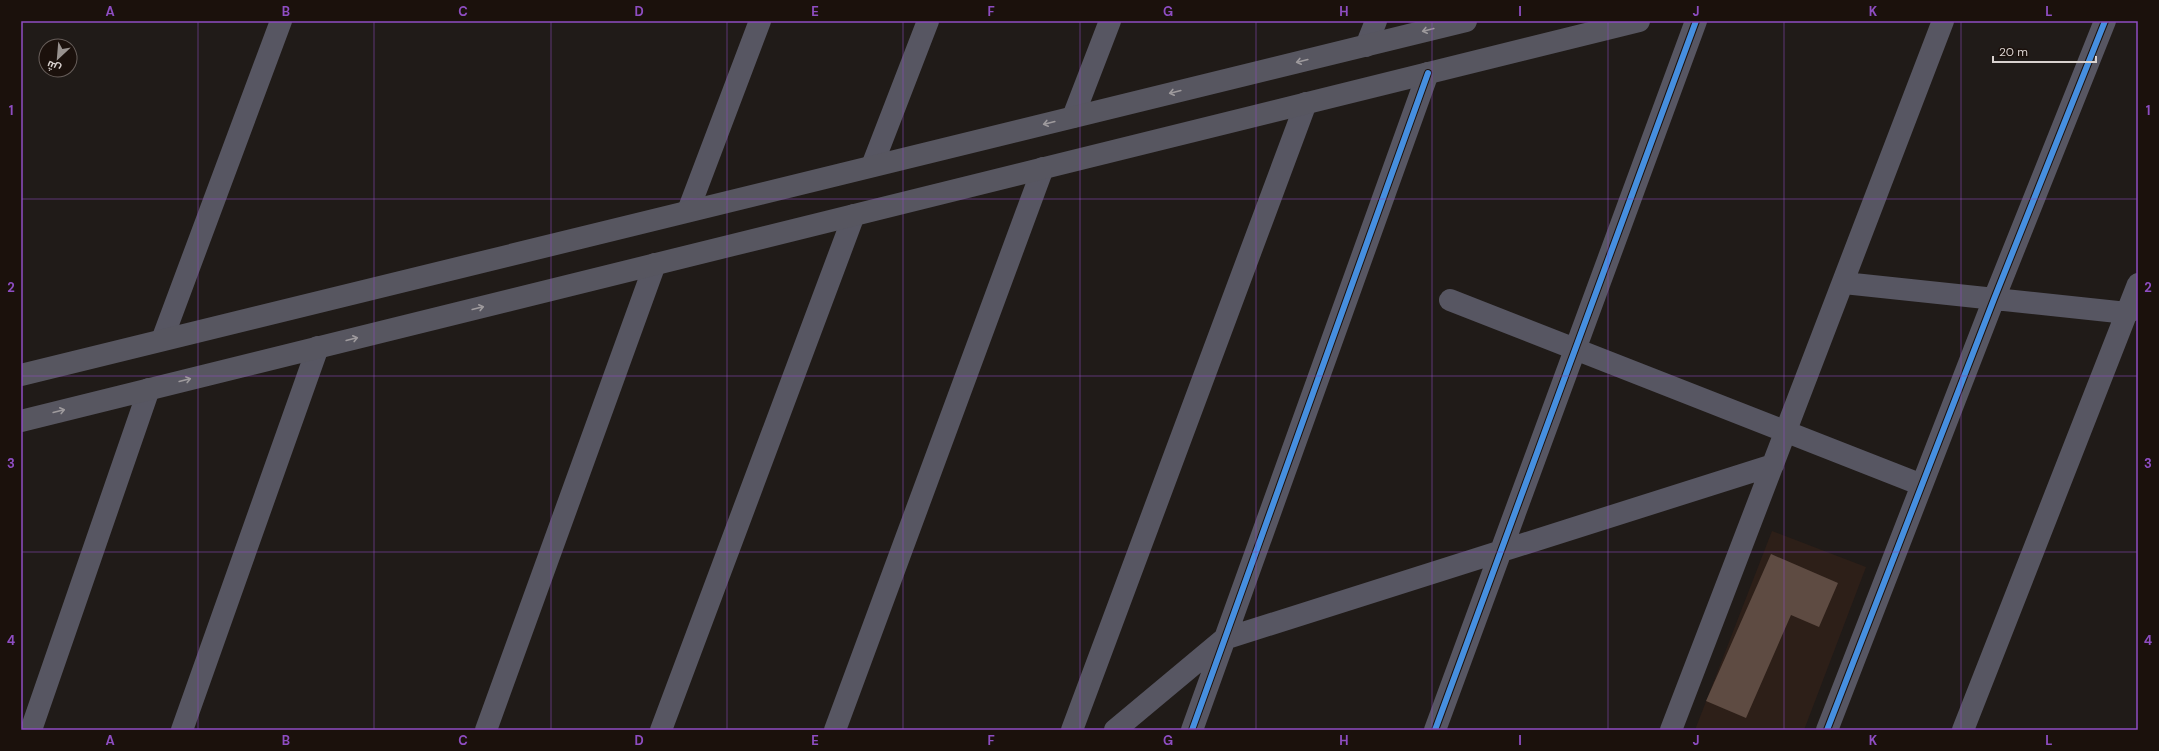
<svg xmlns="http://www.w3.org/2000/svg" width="2159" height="751" viewBox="0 0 2159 751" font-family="'DM Sans',Cairo,sans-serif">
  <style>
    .built { fill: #2d1f18 }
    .building { fill: #5e4b42 }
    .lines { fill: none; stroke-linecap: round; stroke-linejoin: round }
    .minor { stroke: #575662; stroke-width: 22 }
    .major { stroke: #575660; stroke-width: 22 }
    .cycleway-casing { stroke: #1b110c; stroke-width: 8 }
    .cycleway { stroke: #468fdf; stroke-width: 6 }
    .oneway { stroke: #9e9a9d }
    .grid { fill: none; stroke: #8e4dc2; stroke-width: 1; stroke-opacity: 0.55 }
    .neatline { fill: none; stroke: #8e4dc2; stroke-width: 1.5 }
    .grid-label { font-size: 13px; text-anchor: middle; font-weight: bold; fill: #8e4dc2 }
  </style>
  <rect width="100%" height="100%" fill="#201b18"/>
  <path class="built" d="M1772,531L1866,567L1804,730H1695Z"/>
  <path class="building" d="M1771,554L1838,583L1819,627L1791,615L1746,718L1706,701Z"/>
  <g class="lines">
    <path class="minor" d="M1366,46L1376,21
      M1073,117L1110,21
      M872,166L928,21
      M688,211L760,21
      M1844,283L2127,313L2138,307
      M1450,300L1922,485
      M162,340L281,21
      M31,730L149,389
      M182,730L318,347
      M486,730L655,264
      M661,730L854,215
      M835,730L1043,168
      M1072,730L1306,103
      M1115,730L1224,639L1773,465
      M1192,730L1428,73
      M1435,730L1696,21
      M1671,730L1943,21
      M1827,730L1994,299L2105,21
      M1963,730L2138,284"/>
    <path class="major" d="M21,375L1466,21
      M21,421L1639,21"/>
    <g class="cycleway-casing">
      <path id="cycleway" d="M1192,730L1428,73
        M1435,730L1696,21
        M1827,730L1994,299L2105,21"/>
    </g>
    <use href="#cycleway" class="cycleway"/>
  </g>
  <defs><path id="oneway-shaft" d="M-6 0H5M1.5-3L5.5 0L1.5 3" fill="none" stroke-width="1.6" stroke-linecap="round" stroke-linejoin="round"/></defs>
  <g class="oneway">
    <use href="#oneway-shaft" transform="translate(1428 30) rotate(166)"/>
    <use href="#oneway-shaft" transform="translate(1302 61) rotate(166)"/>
    <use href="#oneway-shaft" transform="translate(1175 92) rotate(166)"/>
    <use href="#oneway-shaft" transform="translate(1049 123) rotate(166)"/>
    <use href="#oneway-shaft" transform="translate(478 308) rotate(-14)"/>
    <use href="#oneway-shaft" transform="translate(352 339) rotate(-14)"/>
    <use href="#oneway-shaft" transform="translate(185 380) rotate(-14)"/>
    <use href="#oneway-shaft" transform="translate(59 411) rotate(-14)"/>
  </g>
  <path class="grid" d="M198,21V730M374,21V730M551,21V730M727,21V730M903,21V730M1080,21V730M1256,21V730M1432,21V730M1608,21V730M1784,21V730M1961,21V730M21,199H2138M21,376H2138M21,552H2138"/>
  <rect width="2159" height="751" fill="none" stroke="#1b110c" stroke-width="44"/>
  <g transform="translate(58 58) rotate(206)"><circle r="19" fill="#1b110c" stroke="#675e5a"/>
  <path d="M0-3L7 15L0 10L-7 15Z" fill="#98928f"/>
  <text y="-6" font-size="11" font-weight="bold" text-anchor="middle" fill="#d9d2cf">ش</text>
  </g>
  <path d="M1993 56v6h103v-6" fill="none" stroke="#d9d2cf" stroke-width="2"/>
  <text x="1999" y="56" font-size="12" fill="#d9d2cf" stroke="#1b110c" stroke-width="3" paint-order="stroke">20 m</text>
  <rect x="22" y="22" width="2115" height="707" class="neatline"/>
  <g class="grid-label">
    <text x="110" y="16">A</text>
    <text x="286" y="16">B</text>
    <text x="463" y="16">C</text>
    <text x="639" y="16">D</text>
    <text x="815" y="16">E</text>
    <text x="991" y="16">F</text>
    <text x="1168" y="16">G</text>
    <text x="1344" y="16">H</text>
    <text x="1520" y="16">I</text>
    <text x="1696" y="16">J</text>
    <text x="1873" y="16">K</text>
    <text x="2049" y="16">L</text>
    <text x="11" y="115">1</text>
    <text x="2148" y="115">1</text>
    <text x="11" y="292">2</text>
    <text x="2148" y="292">2</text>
    <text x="11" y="468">3</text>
    <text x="2148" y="468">3</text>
    <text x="11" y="645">4</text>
    <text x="2148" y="645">4</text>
    <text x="110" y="745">A</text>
    <text x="286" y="745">B</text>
    <text x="463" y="745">C</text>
    <text x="639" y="745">D</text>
    <text x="815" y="745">E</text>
    <text x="991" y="745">F</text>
    <text x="1168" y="745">G</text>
    <text x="1344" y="745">H</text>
    <text x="1520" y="745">I</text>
    <text x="1696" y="745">J</text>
    <text x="1873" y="745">K</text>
    <text x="2049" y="745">L</text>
  </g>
</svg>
